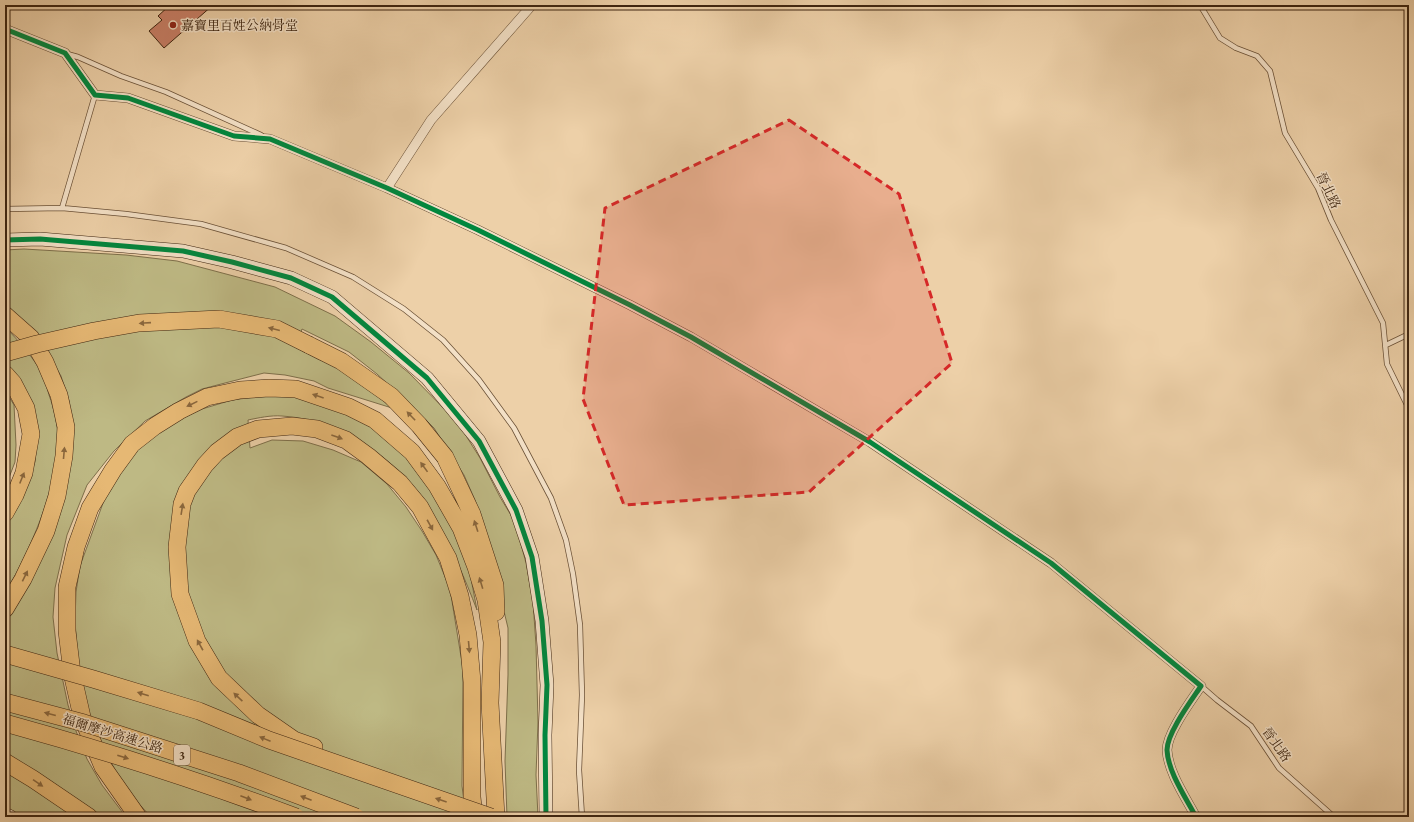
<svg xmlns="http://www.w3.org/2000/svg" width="1414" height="822" viewBox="0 0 1414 822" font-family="'EB Garamond','Noto Serif TC',serif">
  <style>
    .green { fill: #beb984; stroke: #7e6f4a }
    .building { fill: #ca8068; stroke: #3e2510 }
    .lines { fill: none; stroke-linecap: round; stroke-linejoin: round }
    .lane-casing { stroke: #6a5036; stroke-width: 6 }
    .street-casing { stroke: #6a5036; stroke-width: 10 }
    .secondary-casing { stroke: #3e2510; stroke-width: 14 }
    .highway-casing { stroke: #3e2510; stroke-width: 18 }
    .lane { stroke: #f3e0c6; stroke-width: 4.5 }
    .street { stroke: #f3e0c6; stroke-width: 9 }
    .secondary { stroke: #f3e0c6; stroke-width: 13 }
    .highway { stroke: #e6b874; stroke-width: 17 }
    .highway-bridge-casing { stroke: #3e2510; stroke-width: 18; stroke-linecap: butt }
    .highway-bridge { stroke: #e6b874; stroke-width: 17 }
    .cycleway-casing { stroke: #f3e0c6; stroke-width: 8 }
    .cycleway { stroke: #00873e; stroke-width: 5 }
    .oneway { fill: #8a673d }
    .marked { fill: #d62828; fill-opacity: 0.2; stroke: #d62828; stroke-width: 3; stroke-dasharray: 8 5; stroke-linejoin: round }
    .poi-dot { fill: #8f2418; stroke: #f3e0c6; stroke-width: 1.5 }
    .labels { text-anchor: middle; stroke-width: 3; stroke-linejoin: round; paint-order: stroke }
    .shield { fill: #f3e0c6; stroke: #745d47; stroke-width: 1 }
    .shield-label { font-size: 12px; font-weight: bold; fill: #3e2510 }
    .poi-label { font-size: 13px; fill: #3e2510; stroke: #f3e0c6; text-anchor: start }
    .street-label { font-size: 13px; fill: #3e2510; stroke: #f3e0c6 }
  </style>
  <rect width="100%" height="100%" fill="#edd0a8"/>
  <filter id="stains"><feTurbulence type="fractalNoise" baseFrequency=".005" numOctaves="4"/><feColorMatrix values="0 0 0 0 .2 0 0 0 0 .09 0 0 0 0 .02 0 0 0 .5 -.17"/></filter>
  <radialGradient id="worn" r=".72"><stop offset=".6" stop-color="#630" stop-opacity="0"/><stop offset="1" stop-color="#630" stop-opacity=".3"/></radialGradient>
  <path class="green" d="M24,249L126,255L177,261L275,287L335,316L371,342L409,373L458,423L480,458L500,497L515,522L526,563L533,602L536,645L538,722L536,775L538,817H507L505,761L508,675V628L484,527L475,500L464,475L434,428L413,407L377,374L349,352L302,329L295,347L318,359L343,369L392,408L328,388L314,381L285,375L264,373L225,383L202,389L186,397L145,421L114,451L87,485L67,535L55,588L53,617L57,653L68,705L76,731L87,759L102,785L126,817L102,816L101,817H5V621L14,609L42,556L69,401L61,376L48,354L29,326L5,305V250Z
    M5,327C19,341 33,357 43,375C46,381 47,389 49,395C54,409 58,425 58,440C58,488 29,552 5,594V525L20,502L35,462L38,428L17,379L5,364Z
    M5,390L14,405L16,445L15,462L5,488Z
    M277,396L306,398L353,416L374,429L402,449L437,497L467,558L477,610C465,579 452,548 435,519C431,511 427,502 421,495C387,453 336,419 282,416C271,415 258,418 248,420L250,448L272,440L303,441L333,450L361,462L387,484L406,507L422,531L436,555L450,589L463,669L462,786L466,817H151L129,793L114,768L98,737L87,710L78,663L75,621L76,592L80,566L110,484L143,443L181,419L202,409L232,400L255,397Z"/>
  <path class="building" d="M170,5H213L164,48L149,31L162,20L158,16Z"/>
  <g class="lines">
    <g class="lane-casing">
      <path id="lane" d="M1200,5L1220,38L1236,48L1257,56L1270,71L1285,133L1318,188L1331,220L1383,323L1387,364L1409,409
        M67,54L78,57L121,76L166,92L261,135
        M62,208L95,95
        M5,209L62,208L126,214L201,224L286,248L353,277L404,309L443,340L479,380L514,428L551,498L566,540L573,574L580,625L582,695L579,770L582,817
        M1386,345L1409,334
        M1201,686L1217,700L1251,726L1279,768L1334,817"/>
    </g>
    <g class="street-casing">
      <path id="street" d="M5,29L65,53L95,95L128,98L234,136L270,139L387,188L478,230L630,305L691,337L870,442L1051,563L1201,686C1191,701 1167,733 1167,750C1168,772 1186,798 1196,817
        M387,188L431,120L532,5"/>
    </g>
    <g class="secondary-casing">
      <path id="secondary" d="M5,240L40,239L183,251L232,262L291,278L332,297L427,378L479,441L516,510L532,557L542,621L547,685L545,735L546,817
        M5,814L11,817"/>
    </g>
    <g class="highway-casing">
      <path id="highway" d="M5,315L31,338L45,362L59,395L66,427L64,456L57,496L46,531L23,579L5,609
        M309,345L341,361L391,396L419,425L445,457L472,514L495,585L496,612
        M5,374L13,383L26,408L31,434L24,473L15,495L5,513
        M314,747L294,740L258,715L219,678L197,641L180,594L177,547L182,504L187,491L205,465L217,452L237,437L258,429L292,426L317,429L346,440L368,456L400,483L420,507L448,558L460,596L468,635L472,682V797L474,817
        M5,762L33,779L89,817
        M138,817L103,767L82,717L72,673L67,631V587L76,547L90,508L113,470L132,444L155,426L179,411L207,397L240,390L269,388L296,389L349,407L375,420L412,452L437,486L461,528L476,567L486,600L492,642L490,703L496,817"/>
    </g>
    <use href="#lane" class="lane"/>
    <use href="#street" class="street"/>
    <use href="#secondary" class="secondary"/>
    <use href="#highway" class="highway"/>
    <g class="highway-bridge-casing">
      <path id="highway-bridge" d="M5,353L37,344L94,331L139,323L219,319L277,329L309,345
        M5,654L93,679L199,711L269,740L491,817
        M5,702L84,723L239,773L356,817
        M5,723C103,750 200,781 296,817"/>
    </g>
    <use href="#highway-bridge" class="highway-bridge"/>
    <g class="cycleway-casing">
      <path id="cycleway" d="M5,29L65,53L95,95L128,98L234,136L270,139L387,188L478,230L630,305L691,337L870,442L1051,563L1201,686C1191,701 1167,733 1167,750C1168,772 1186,798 1196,817
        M5,240L40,239L183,251L232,262L291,278L332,297L427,378L479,441L516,510L532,557L542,621L547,685L545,735L546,817"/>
    </g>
    <use href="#cycleway" class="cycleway"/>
  </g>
  <defs><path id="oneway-solid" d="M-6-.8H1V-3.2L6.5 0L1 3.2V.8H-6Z"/></defs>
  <g class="oneway">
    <use href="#oneway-solid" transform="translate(145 323) rotate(176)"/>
    <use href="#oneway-solid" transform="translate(274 329) rotate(-166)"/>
    <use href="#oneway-solid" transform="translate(318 396) rotate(-161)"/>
    <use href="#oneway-solid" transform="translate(192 404) rotate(154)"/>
    <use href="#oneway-solid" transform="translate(411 416) rotate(-134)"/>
    <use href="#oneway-solid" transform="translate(337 437) rotate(20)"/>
    <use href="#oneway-solid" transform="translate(64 453) rotate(-85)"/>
    <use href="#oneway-solid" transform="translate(424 467) rotate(-126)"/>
    <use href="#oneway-solid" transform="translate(22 478) rotate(-68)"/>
    <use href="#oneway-solid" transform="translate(182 509) rotate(-81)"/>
    <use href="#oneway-solid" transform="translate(430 525) rotate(61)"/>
    <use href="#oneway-solid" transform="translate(476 526) rotate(-108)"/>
    <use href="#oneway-solid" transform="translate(25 576) rotate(-64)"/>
    <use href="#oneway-solid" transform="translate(481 583) rotate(-107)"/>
    <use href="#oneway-solid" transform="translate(200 645) rotate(-119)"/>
    <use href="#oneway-solid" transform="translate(469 647) rotate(85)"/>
    <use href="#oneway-solid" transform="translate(143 694) rotate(-163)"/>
    <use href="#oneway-solid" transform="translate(238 697) rotate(-137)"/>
    <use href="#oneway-solid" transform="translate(50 714) rotate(-165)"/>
    <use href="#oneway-solid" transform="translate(265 739) rotate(-158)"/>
    <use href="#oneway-solid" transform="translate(123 757) rotate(18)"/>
    <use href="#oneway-solid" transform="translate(38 783) rotate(34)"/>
    <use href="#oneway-solid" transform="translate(246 798) rotate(21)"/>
    <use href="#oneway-solid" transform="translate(306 798) rotate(-159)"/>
    <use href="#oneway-solid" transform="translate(441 800) rotate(-161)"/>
  </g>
  <path class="marked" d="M789,120L899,194L952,363L809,492L624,505L583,399L605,208Z"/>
  <circle class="poi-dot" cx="173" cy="25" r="4"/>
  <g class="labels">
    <rect class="shield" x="174" y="745" width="16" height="20" rx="3"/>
    <g class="shield-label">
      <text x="182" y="759">3</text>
    </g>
    <g class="poi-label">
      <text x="181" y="30">嘉寶里百姓公納骨堂</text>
    </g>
    <g class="street-label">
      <text transform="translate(1329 190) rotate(65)" y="5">晉北路</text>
      <text transform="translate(113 733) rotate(17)" y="5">福爾摩沙高速公路</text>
      <text transform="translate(1277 744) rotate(55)" y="5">晉北路</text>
    </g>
  </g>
  <rect width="1414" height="822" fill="none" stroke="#edd0a8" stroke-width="20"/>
  <rect x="6" y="6" width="1402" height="810" fill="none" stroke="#3e2510" stroke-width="2"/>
  <rect x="10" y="10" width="1394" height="802" fill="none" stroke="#3e2510"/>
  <rect width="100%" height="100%" filter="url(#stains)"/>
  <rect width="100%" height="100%" fill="url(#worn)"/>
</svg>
